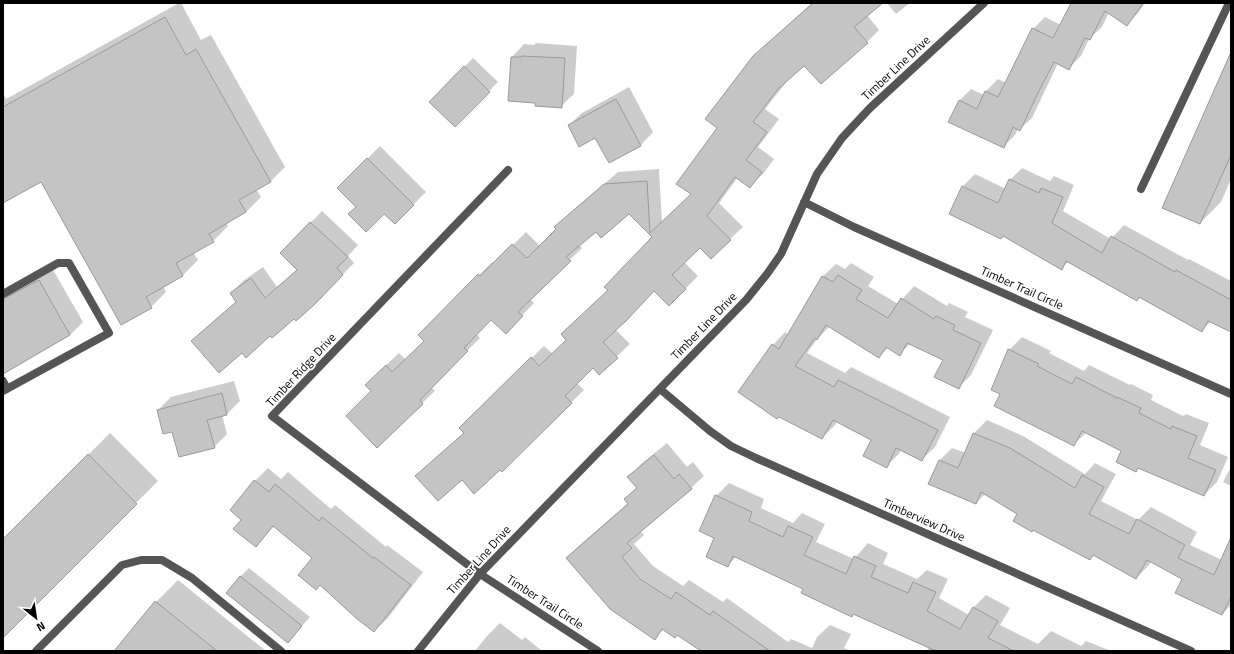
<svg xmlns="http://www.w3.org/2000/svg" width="1234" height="654" viewBox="0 0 1234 654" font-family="'Titillium Web',sans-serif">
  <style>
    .shadow { fill: #0003 }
    .building { fill: #c4c4c4; stroke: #999 }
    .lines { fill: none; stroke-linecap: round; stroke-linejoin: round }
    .lane { stroke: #555; stroke-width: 8 }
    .street { stroke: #555; stroke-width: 8 }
    .labels { text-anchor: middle; stroke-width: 3.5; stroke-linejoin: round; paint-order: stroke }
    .street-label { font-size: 12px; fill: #000; stroke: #fff }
  </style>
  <rect width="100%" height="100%" fill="#fff"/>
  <path class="shadow" d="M179,3H181L201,40L211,35L285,167L270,182L256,189L261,197L246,212L226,223L228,226L213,241L193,252L198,260L183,275L163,286L166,292L151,307L42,180L3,202V93L6,99Z
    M812,3H882L867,15L879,30L867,42L805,64L788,80L765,109L779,119L758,147L774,159L763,174L750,186L738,177L719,203L743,227L730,239L700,246L684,262L698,276L669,305L654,290L615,329L630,344L599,373L593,367L577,383L584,390L502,470L500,469L462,479L429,464L465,432L460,428L544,346L553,354L567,340L653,237L629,212L596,230L579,245L582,248L530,299L534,303L506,332L491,319L476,334L480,338L431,387L435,391L377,446L373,391L379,372L399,353L406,360L426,340L420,335L492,262L494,264L526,232L540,246L557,229L556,227L568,215L618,172L659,169L662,222L692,194L718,128L753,57Z
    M887,3H910L896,14Z
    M1072,3H1145L1138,13L1127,24L1109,12L1102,27L1089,39L1081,56L1069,68L1058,63L1032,118L1020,129H1018L1015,135L1003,147L959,101L971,89L984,95L986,91L998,79L1006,83L1033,29L1045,17L1061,25Z
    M536,43L577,46L574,94L561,106L536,102L509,100L512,57L524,44L534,45Z
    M1231,55V179L1221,202L1200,223Z
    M473,58L498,82L455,126L430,102Z
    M629,87L653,132L641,145L609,162L595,136L569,125L582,113Z
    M380,146L426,192L395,223L384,213L338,188Z
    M1022,168L1050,181L1054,176L1074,185L1063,211L1111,239L1124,225L1188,260L1189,259L1231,281V331L1211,321L1202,330L1140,297L1137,300L1069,261L1062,268L963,186L975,174L1006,189L1010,180Z
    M322,211L358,245L348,256L354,263L326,292L294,318L242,352L204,330L237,301L231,293L243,281L263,267L277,287L298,269L281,253Z
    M851,263L874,277L868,286L898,304L914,286L947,306L949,303L968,312L965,317L993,330L971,375L958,388L944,360L910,344L899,354L888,348L879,357L830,326L818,338L807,353L845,373L851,367L950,417L935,447L922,459L901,449L899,454L886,466L872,439L837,421L835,425L822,438L773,345L785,332L789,335L823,276L836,264L845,269Z
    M52,268L83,322L70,335L6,371L3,365V294Z
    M1022,337L1051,351L1049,353L1084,371L1089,365L1130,385L1131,384L1153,395L1151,400L1183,416L1186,414L1209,423L1200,445L1228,457L1217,482L1204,495L1138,468L1136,470L1122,450L1086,433L1074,444L1001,394L1009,350Z
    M234,381L240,401L227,414L222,415L227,434L214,447L173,430L158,410L171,397Z
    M987,420L1023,436L1085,474L1095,463L1116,474L1101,501L1138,520L1151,507L1197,532L1190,545L1222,560L1231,540V605L1222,614L1183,579L1151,561L1149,565L1136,578L1094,555L1090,558L985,494L976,503L939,461L952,448L966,453L974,433Z
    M110,433L158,481L3,636V540Z
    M667,443L687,467L693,462L704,476L691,488L640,531L644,535L634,544L653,566L683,586L689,580L723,602L727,598L788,642L791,639L812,648L817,637L830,625L851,634L844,648L851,651H702L678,634L664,629L655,638L567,558L580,545L628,503L625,499L637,487L629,477L641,464Z
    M1231,467V486L1223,482Z
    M268,468L281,479L288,472L331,509L335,505L386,547L387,545L423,572L387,619L374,631L313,558L274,526L256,546L242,519L231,510L255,481Z
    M729,483L764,499L761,508L793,523L802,513L825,524L816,542L854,559L868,543L888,553L883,564L917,579L927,570L948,579L939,598L969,615L974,607L986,595L1010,608L1000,625L1038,644L1051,631L1081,646L1086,641L1111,651H928L927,650L929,647L736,557L728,565L716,538V496Z
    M249,568L310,617L288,642L240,577Z
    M178,580L266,651H123L118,647L156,602Z
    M500,623L522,640L525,637L542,651H475L487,636Z"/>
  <path class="building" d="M813,3H883L854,27L868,43L821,84L804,66L778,89L753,122L767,132L746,160L762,172L750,188L735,177L707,216L731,240L711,259L700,248L672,275L686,289L669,306L654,291L627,320L603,342L618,358L599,375L593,368L565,396L572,403L502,472L500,470L474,494L462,480L438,501L415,476L464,433L459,428L531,357L539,366L566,340L561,334L608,290L604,287L652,237L629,214L601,238L596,232L566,257L571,261L518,312L523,316L506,334L491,320L464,348L468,351L420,400L423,404L377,448L346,416L371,391L365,385L386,365L392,372L424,341L418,335L478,274L480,276L512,244L527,258L556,229L554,227L604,184L647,181L650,233L691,194L676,184L717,128L705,119L753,56Z
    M1071,3H1143L1127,26L1105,11L1090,40L1085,38L1069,70L1054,62L1038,93L1020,131L1013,127L1004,148L948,122L959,100L977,109L985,91L998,97L1032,28L1053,38Z
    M165,17L186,55L196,49L271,182L239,200L246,212L209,234L214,242L176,263L183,276L146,297L152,308L121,325L41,182L3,203V107Z
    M1231,52V155L1200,224L1162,208Z
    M522,56L565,58L562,108L535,106V103L508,101L511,57H522Z
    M464,66L490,92L455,127L429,102Z
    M616,99L641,146L609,163L595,138L579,147L568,125Z
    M367,158L414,205L395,224L384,214L366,232L348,214L356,207L337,188Z
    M1009,179L1039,193L1041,188L1063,197L1052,223L1102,253L1111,236L1175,272L1176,270L1231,300V332L1208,321L1202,332L1139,297L1137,301L1066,261L1062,270L1003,236L1001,239L949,214L962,186L998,203Z
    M310,222L348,257L337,268L343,275L315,304L296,321L294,319L272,338L270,336L246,358L242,353L219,373L191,341L236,302L230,293L251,278L265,298L297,270L280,253Z
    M838,275L862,290L856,299L888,318L901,298L934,319L936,316L955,325L953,330L981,343L959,389L934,377L943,360L907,343L900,356L886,347L879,358L826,325L817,340L815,338L795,366L834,387L838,380L938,430L922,461L896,448L887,468L863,456L871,440L833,420L822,439L779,417L777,419L738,392L772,344L779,349L822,276L833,282Z
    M39,280L70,335L3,374V299Z
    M1008,349L1039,364L1037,366L1072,384L1076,377L1117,398V397L1141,408L1139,413L1171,429L1172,426L1197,436L1188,458L1216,470L1204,496L1138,468L1136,472L1116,462L1121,451L1082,431L1074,446L994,406L1000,394L991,390Z
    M222,393L227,415L207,420L215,448L179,457L172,432L163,434L157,410Z
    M973,433L1010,448L1075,488L1082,475L1104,487L1089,514L1129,534L1137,519L1185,545L1178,558L1214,575L1231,537V597L1222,615L1175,593L1182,579L1147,560L1136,579L1093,555L1090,560L1033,530L1032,532L1013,521L1017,514L981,492L976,504L928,484L939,460L958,468Z
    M88,454L137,504L3,638V539Z
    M654,455L674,479L679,474L692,489L627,543L632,548L622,557L640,579L671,599L676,592L710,615L713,611L770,651H701L677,635L675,638L662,629L655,640L610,609L566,558L628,504L624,499L637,488L627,477Z
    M254,480L269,492L275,484L319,521L322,517L373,558L374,557L411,585L374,632L357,619L320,585L316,590L298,575L312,558L273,526L256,547L233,529L241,520L230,510Z
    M715,495L752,512L749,521L783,537L788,526L813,537L804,555L846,574L854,556L876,566L871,577L908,593L913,582L936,592L927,611L960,629L973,607L998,621L988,638L1014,651H936L853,614L852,617L801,593L803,589L733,556L728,567L706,557L714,538L699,531Z
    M240,576L302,626L288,643L226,593Z
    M155,601L217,651H114Z"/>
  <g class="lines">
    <path class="lane" d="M1141,189L1229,3
      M3,294L58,263H69L109,333L3,391
      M3,381L7,389
      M36,651L122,565L141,560H162L192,578L281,651"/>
    <path class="street" d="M508,170L272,416L480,574L598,651
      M804,202L854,227L1231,394
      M660,389L710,431L731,446L756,458L1191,651
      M418,651L480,574L746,300L767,274L781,254L817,174L842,138L870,108L984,3"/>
  </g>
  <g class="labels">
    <g class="street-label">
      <text transform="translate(896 68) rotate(-43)" y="4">Timber Line Drive</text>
      <text transform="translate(1022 288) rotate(24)" y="4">Timber Trail Circle</text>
      <text transform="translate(704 326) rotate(-46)" y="4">Timber Line Drive</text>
      <text transform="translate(301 370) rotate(-47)" y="4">Timber Ridge Drive</text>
      <text transform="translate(924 520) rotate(24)" y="4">Timberview Drive</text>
      <text transform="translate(479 560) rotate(-48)" y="4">Timber Line Drive</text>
      <text transform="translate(545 602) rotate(33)" y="4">Timber Trail Circle</text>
    </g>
  </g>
  <rect width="1234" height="654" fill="none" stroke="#000000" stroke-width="8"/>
  <g transform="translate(36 618) rotate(150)" stroke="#ffffff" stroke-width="3" paint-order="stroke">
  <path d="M0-3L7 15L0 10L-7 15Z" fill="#000000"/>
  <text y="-6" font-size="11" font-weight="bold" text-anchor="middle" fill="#000000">N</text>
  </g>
</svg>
